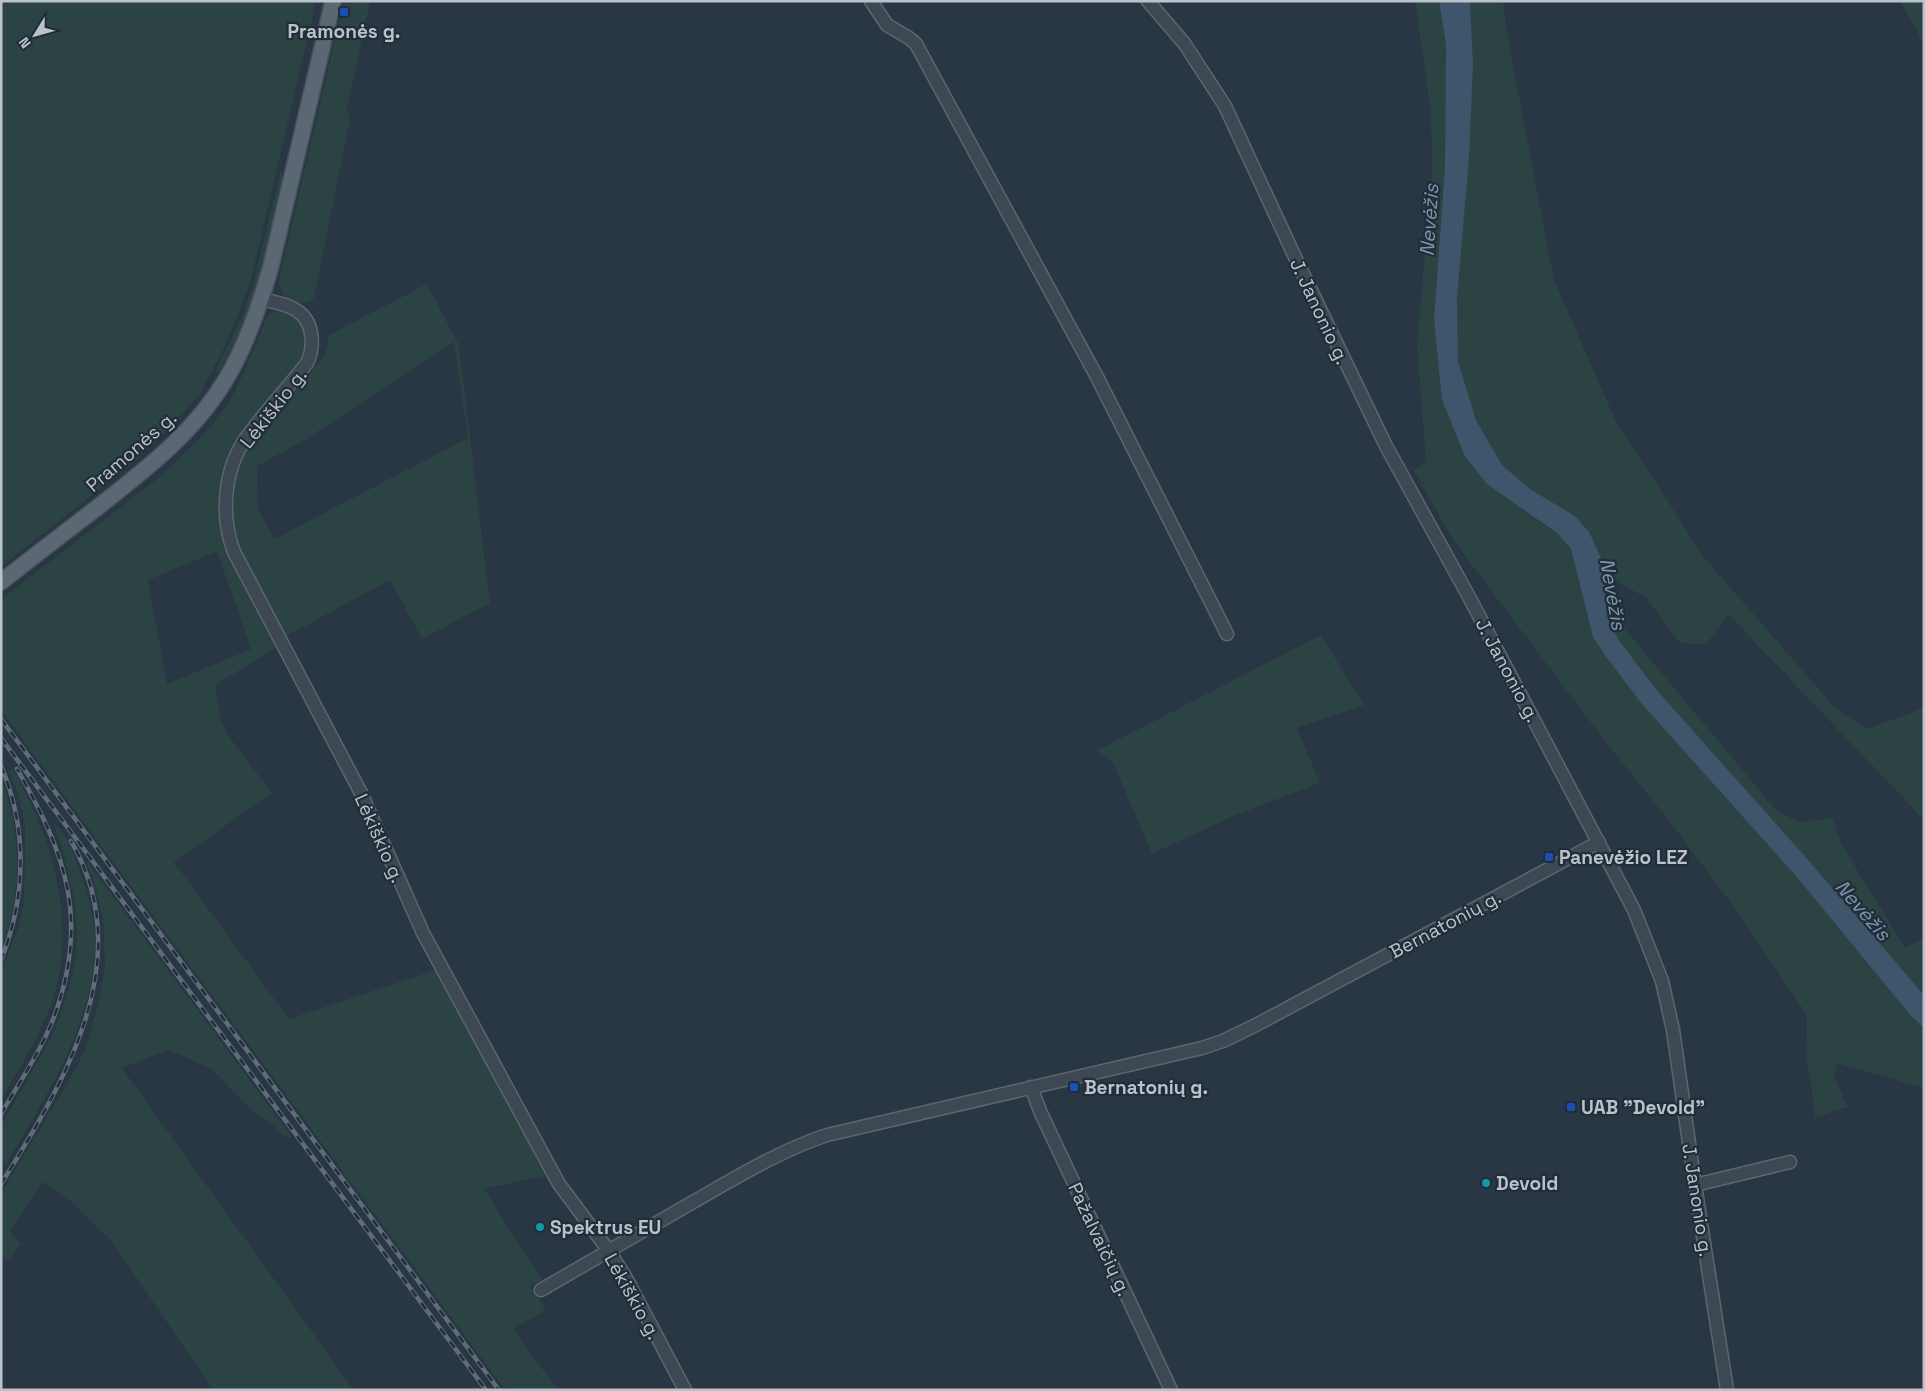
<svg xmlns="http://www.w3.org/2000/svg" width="1925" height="1391" viewBox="0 0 1925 1391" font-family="'Space Grotesk',sans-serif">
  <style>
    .green { fill: #2b4343; fill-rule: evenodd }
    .water { fill: #3f556b }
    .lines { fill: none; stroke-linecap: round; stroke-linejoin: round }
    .minor-casing { stroke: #5b6670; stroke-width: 15 }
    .major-casing { stroke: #47515c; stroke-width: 18 }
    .minor { stroke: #3d4852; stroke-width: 12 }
    .major { stroke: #5b6772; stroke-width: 15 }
    .rail-casing { stroke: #5f6c79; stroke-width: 4.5 }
    .rail { stroke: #212d38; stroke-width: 2.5; stroke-dasharray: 8; stroke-linecap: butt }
    .transit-dot { fill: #1a4fb4; stroke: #212d38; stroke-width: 2 }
    .culture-dot { fill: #0f9aa8; stroke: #212d38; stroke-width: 2 }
    .labels { text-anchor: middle; stroke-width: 4.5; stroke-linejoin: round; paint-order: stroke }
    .poi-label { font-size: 19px; font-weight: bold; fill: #bac3cc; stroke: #212d38; text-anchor: start }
    .street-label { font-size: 19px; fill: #bac3cc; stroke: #212d38 }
    .water-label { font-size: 20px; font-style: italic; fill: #7c96ad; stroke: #212d38 }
  </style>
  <rect width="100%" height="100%" fill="#293643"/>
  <path class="green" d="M1,1L316,2L250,284L225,346L200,394L168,430L129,466L1,567Z
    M344,1H370L347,109L350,120L314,298C305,306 296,304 286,298L279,286V279Z
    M1415,1H1439L1446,44L1445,166L1434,319L1442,400L1540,522L1557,533L1571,549L1593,637L1607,658L1641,703L1796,876L1911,1016L1924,1028V1088L1837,1063L1834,1076L1848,1107L1815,1117L1811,1083L1806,1061L1807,1015L1739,914L1670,822L1598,732L1453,540L1414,471L1426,462L1417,346L1432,169L1431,114Z
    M1470,1H1503L1509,44L1554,280L1615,419L1703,556L1836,709L1867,729L1924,708V820L1728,614L1706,645L1680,643L1646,598L1613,579V615L1777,811L1799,822L1832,818L1842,845L1905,948L1924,938V995L1810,862L1655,688L1618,639L1607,617L1601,558L1575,516L1530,489L1502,465L1476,420L1458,361L1457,298L1473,64Z
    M1900,1H1920L1924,9V44Z
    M281,170L283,177C267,246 256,311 218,373L215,371L241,319L253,285Z
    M427,284L459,345L490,603L422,639L390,580L285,637L243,560L235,535L232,506L234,483L243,455L256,434L324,357L328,345L327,336ZM454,342L468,438L274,539L258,508L257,466L300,443Z
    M277,311L287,312L294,315L302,323L307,334L306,356L248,426L220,504L221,526L227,550L241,582L276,648L215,685L221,719L228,735L272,793L174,862L289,1019L439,969L549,1175L484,1189L542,1280L530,1286L546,1310L513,1329L558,1390H505L1,711V599L161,476L206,432L228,404L245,370L266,319L270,314ZM217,551L251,649L167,684L148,580Z
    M1321,635L1364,705L1297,728L1320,783L1231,817L1152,854L1114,765L1109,759L1096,751Z
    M13,769C53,838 79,927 51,1005C38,1039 19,1069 1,1100V971L19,926L24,899L25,855V824L17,791L9,771Z
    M1,776C22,836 23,892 1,951Z
    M53,821C69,837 76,859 83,881C90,902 96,926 95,948C92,1028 45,1097 6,1165L1,1161V1126L52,1036L65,1002L75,964L77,932L74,898L63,852Z
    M84,857L292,1137L289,1138L282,1135L273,1124L254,1112L213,1070L169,1050L122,1068L354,1390H213L111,1240L70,1201L42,1182L10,1232L21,1244L10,1259L1,1261V1193L77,1067L88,1041L99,1000L105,967L103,919L95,886Z"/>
  <path class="water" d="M1439,1H1470L1473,64L1469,158L1457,298L1458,361L1476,420L1502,465L1530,489L1575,516L1589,532L1601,558L1607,617L1618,639L1655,688L1810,862L1924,995V1028L1911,1016L1796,876L1641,703L1607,658L1593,637L1571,549L1557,533L1487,484L1465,456L1442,400L1434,319L1445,166L1446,44Z"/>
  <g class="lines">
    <g class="minor-casing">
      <path id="minor" d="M871,1L887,25L909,38L916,44L1097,377L1227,634
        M1148,1L1184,43L1225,106L1294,255L1386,446L1468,595L1634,910L1662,981L1673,1030L1695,1185L1727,1390
        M262,299C273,302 287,304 296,310C314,321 315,346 307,363C287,389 263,414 244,441C223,473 221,518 234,552L361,793L423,933L559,1184L609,1251L626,1278L685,1390
        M1031,1087L1040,1111L1171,1390
        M1695,1185L1790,1162
        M541,1290C592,1260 643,1231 693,1202C737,1177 779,1151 827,1135L1202,1048L1223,1041L1254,1026L1599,842"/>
    </g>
    <g class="major-casing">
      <path id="major" d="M1,582C33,557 65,532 98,507C145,470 195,432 226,379C247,344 260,305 271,266L333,1"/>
    </g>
    <use href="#minor" class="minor"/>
    <use href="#major" class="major"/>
    <g class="rail-casing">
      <path id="rail" d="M1,719L499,1390
        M1,738L486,1390
        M1,766C28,829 26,898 1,960
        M1,1114C19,1083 41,1051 54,1017C90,920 66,854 17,769
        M1,1184C64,1083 140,959 71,841"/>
    </g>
    <use href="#rail" class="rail"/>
  </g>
  <g class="transit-dot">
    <rect x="339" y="7" width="10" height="10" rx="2.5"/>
    <rect x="1544" y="852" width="10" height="10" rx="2.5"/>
    <rect x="1069" y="1082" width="10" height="10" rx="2.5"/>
    <rect x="1566" y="1102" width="10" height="10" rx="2.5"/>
  </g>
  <g class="culture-dot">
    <circle cx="1486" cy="1183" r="5"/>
    <circle cx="540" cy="1227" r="5"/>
  </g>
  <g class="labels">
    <g class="poi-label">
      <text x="344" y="38" text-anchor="middle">Pramonės g.</text>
      <text x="1559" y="864">Panevėžio LEZ</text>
      <text x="1084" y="1094">Bernatonių g.</text>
      <text x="1581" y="1114">UAB "Devold"</text>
      <text x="1496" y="1190">Devold</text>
      <text x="550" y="1234">Spektrus EU</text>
    </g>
    <g class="street-label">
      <text transform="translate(1320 311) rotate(65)" y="7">J. Janonio g.</text>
      <text transform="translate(273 408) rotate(-52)" y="7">Lėkiškio g.</text>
      <text transform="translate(131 451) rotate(-41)" y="7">Pramonės g.</text>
      <text transform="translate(1508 670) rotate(62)" y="7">J. Janonio g.</text>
      <text transform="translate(380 838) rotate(66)" y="7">Lėkiškio g.</text>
      <text transform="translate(1445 924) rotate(-28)" y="7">Bernatonių g.</text>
      <text transform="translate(1698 1200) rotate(81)" y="7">J. Janonio g.</text>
      <text transform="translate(1100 1239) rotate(65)" y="7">Pažalvaičių g.</text>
      <text transform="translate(633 1296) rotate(61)" y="7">Lėkiškio g.</text>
    </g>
    <g class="water-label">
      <text transform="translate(1429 220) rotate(-86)" y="7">Nevėžis</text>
      <text transform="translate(1613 594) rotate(80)" y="7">Nevėžis</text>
      <text transform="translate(1863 910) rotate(49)" y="7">Nevėžis</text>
    </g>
  </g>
  <rect width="1925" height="1391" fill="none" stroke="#bac3cc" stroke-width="5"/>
  <g transform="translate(35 35) rotate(233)" stroke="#212d38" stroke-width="4" paint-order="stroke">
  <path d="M0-4L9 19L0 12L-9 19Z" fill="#bac3cc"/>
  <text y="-8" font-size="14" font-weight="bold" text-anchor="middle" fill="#bac3cc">N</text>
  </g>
</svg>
